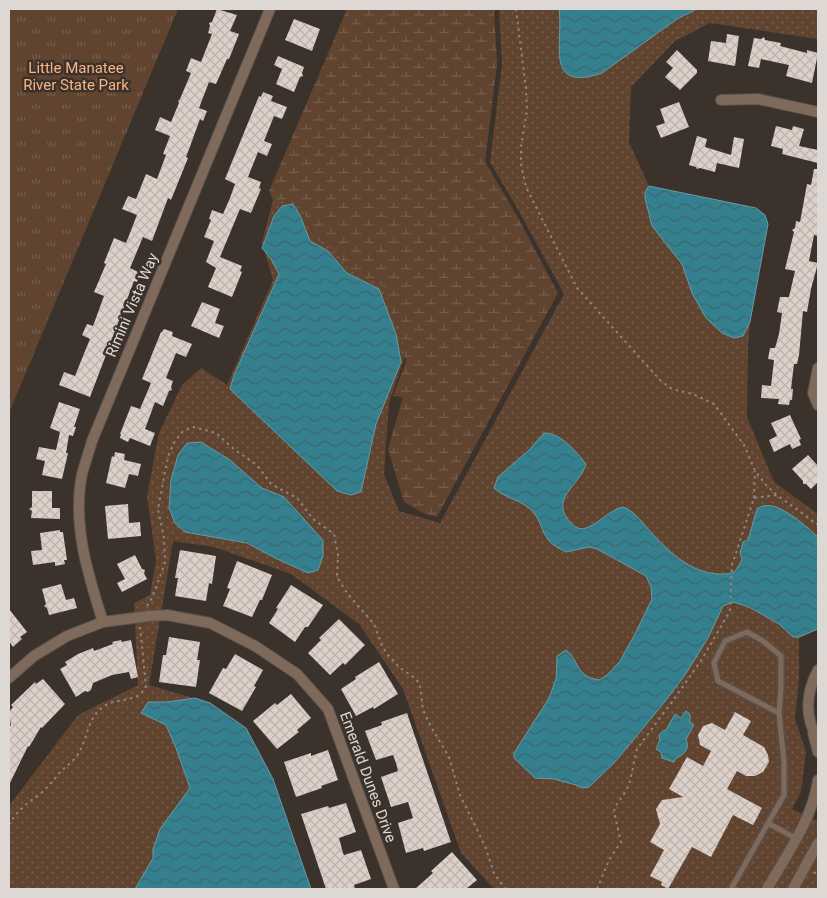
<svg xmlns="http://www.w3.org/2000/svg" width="827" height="898" viewBox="0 0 827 898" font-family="Roboto,sans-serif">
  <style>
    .grass { fill: url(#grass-dots) }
    .wetland { fill: url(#wetland-marsh) }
    .park { fill: url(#park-tufts) }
    .water { fill: url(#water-waves); stroke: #689aa4 }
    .building { fill: url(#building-cross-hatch) }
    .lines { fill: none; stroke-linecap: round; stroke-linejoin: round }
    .service-casing { stroke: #58504a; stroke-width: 8 }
    .minor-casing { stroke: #58504a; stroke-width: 12 }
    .tertiary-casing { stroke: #58504a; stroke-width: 12 }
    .path { stroke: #8c8580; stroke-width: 2; stroke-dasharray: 2.5 4; stroke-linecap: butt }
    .service { stroke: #7e695b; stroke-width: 5 }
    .minor { stroke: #7e695b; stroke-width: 10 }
    .tertiary { stroke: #7e695b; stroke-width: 10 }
    .labels { text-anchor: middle; stroke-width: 5; stroke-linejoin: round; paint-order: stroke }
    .park-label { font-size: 15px; fill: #fab280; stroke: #3b322c }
    .street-label { font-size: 15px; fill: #ded8d4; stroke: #3b322c }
  </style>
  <defs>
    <pattern id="grass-dots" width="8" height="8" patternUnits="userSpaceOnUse" patternTransform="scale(1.25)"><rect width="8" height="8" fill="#604430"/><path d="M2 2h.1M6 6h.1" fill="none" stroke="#765e4d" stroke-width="1.8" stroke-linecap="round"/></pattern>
    <pattern id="wetland-marsh" width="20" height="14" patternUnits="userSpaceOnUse" patternTransform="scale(1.25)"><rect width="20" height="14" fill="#604430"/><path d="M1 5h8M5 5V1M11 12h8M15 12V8" fill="none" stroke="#765e4d"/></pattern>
    <pattern id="park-tufts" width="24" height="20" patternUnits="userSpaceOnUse" patternTransform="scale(1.25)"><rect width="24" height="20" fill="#604430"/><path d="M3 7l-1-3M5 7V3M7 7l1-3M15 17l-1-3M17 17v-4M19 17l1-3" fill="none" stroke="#765e4d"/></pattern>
    <pattern id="water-waves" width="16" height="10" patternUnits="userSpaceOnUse" patternTransform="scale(1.25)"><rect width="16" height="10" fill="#35808f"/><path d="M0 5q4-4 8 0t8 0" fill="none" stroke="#3b676f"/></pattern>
    <pattern id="building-cross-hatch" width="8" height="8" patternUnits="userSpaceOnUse" patternTransform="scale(1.25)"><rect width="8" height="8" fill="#dcd0c9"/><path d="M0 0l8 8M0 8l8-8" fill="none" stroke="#bdb3ae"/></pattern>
  </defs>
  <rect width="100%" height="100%" fill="#3b322c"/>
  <path class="grass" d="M499,9H818V39L710,23L675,41L631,87L629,142L649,186L756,208L765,215L768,224L750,322L748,346L747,417L774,482L818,514V629L799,638V679L795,719L806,752L801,791L792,809L818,821V889H494L461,853L403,689L359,624L291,574L214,547L173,541L149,685L210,703L246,728L273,779L311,889H9V806L78,715L138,685L134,603L150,595L156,560L147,496L159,433L182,385L201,368L227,385L273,280L262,242L278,182L384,281L410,341L389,403L384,474L399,511L440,523L564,294L520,213L490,162L502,65Z"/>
  <path class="wetland" d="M347,9H494L497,64L485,162L516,214L558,293L437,517L423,513L404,502L388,449L403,397L393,396L406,362L401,333L383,286L350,270L332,248L314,238L305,214L296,201L292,200L281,201L276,206L269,191Z"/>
  <path class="park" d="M9,9H178L9,413Z"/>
  <path class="water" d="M559,9H697L677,19L602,73C543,93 564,42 559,9Z
    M649,186L756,208L765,215L768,224L750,322L743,336L734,338L722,333L706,318L692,293L682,264L652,226L645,198V192Z
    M293,204L300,215L310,241L328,251L347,273L379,289L396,334L401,362L376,424L361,492L351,495L337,491L230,389L234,375L279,274L271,259L262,248L274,216L282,206Z
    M544,433C561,433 576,451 586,464C580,486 547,499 572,524C576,528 581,530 586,528C600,523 609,510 623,507C634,511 641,521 649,530C667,550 690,573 719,574C734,574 736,573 742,559L740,553L743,542L748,540L757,509C774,495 805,526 818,537V629L799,637H793L779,624L749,607L733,602L723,606L708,638L685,675L663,704L615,762L589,787L582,788L576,785L554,779L535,778L514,758V753L549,698L556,679L557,656L566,650C580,660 574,676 599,680L607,675L620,661L635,634L652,599L651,587L646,576L597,549L589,547L566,552C559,548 551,545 547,538C542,531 540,520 534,513C524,500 505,499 494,488L498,477L529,450Z
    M201,442L230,460L262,488L284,497L323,540V556L318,570L308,573L275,558L247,543L185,532L175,523L169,508L171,480L178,455L187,443Z
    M195,698L210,703L246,728L273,779L311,889H135L153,858V849L160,829L190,788L176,748L166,725L141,713L148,702H167Z
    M686,711L690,714V723L694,725L686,739C690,748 685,755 676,758L674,762L662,758L661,752L656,749L660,740L659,735L663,731L666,730L675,714L681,718Z"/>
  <path class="building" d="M217,9L237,15L230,31L239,34L229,59H227L216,84L209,82L199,108L207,111L203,121L200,119L188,152L186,157L188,158L171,200L168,198L152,241L143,237L130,268L140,273L137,282L134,281L90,397L59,385L64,372L75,376L81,361L90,339L82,335L87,324L93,326L104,296L94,292L106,264L104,263L114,238L126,243L137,215L122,209L128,196L136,199L146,174L157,179L166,155L163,154L170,136L155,130L160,117L171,122L179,103L178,101L180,99L191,73L186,71L191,58L201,62L212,34L208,33L210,26L209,23L212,22Z
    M294,19L320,29L312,51L285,40Z
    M727,34L739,36L735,66L708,61L711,41L726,43Z
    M764,37L765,40L781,43L780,46L807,53V50L818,53L812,83L786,76L789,65L761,59L759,68L748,66L754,38L761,39Z
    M677,50L697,70V73L680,90L665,77L673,68L666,62Z
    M278,56L304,67L302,73L303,76L300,77L294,92L276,84L282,69L274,65Z
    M263,92L273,96L271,101L287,107L282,119L274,116L264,141L272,144L267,156L258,152L248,177L261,182L259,188L261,189L251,213L240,209L220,257L242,266L240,271L242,272L232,297L208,287L216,268L206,262L214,241L204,237L211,220L209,219L212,210L223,214L230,198L235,184L225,179L259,96L261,97Z
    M679,102L689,127L661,138L656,126L665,123L660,109Z
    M776,126L792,130L793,126L804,129L799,146L818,150V163L782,154L783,149L771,146Z
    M697,136L707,139L705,147L731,155L734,137L744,139L739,168L717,163L715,172L700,168L697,169L696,167L689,165Z
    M814,169H818V236L814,235L809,261L818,263L811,289L807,312L803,311L799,355L797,364H794L791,389H793L792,400H790L789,405L778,404L779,399L761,398L762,385L771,386L774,360L768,359L770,348H775L779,334L782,313L777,312L780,297H789L795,271L785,269L794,232L792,230L795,228L796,221L800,222L807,184L811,185Z
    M202,302L220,309L215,323L224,326L219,338L191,326Z
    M164,329L173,332L172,336L192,344L186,357L176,353L166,378L173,381L171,387L172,390L169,391L163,406L155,402L145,429L155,433L150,446L130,438L128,442L120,438L121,434H120L131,406L140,409L151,383L142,379L161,332H162Z
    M59,402L80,409L74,427H76L73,436L69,435L66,453H68L62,479L42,475L45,461L36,459L39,447L56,450L60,432L50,428Z
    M790,415L801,439L799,440L801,445L792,449L790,444L774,452L769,440L777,436L771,423Z
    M115,452L125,454L124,460L141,464L138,476L129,474L125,488L106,483L112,456L114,457Z
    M808,455L818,466V482L811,489L806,484H803V481L792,469Z
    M32,491H52V508H60V519L31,518L32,511L29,509L32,507Z
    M128,504L129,523L140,522L141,536L108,539L105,506Z
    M60,530V532H63L67,560H64L65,564L55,566V562L33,565L31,551L42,550L40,533Z
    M180,550L216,556L212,584L209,583L206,601L175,596L178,578H175Z
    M135,555L142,569L145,570L144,573L147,579L122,592L117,583L125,579L117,564Z
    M237,561L272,575L262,600H260L252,617L223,606L230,589L227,588Z
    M61,584L66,600L74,598L77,608L49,615L47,608L44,606L46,604L42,589Z
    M291,585L323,605L308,627H305L295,642L269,623L278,609L276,608Z
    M9,609L27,632L20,637L22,639L13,647L9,641Z
    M339,619L365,645L345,665L343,663L330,675L308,653L321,640L319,638Z
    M169,637L200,642L197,660H200L196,687L159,682L163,655H166Z
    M121,640L122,642L131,640L138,677L131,679L129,672L112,675L93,683L91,690L88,692L85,691L76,697L60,669L67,665L65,662L78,654L93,648L94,651L113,644L112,642Z
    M235,654L263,670L254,686L256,687L242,711L209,693L223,668L226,669Z
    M379,662L398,694L374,709L373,707L356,716L341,689L356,679L355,677Z
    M43,679L65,704L42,728L41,727L29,747L28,746L9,785V725L11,726L9,712L13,707L11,705L35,682L36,684Z
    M291,694L311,718L297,730L299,732L277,749L253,721L275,703L277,705Z
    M735,712L751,721L743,735L764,747L768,755L769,762L763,772L755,776H746L737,771L727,789L762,808L753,825L733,815L711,857L692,847L668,889L661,885L662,882L650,876L664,850L650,842L660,824L656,809L662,800L683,797L669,789L687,757L703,766L711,751L700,745L698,735L703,726L712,723L725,730Z
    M407,713L451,842L424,851L423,848L406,853L398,823L413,818L408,802L391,807L381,777L398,771L396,763L393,755L376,760L365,731L382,725L381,722Z
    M328,750L338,780L321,786L322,788L296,797L284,762L311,753V756Z
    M346,803L356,832L339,838L343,853L344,855L361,850L371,879L354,885L355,889H326L301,814L328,806L329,808Z
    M452,852L477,880L466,889H415L433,873L431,871Z"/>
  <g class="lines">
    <g class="service-casing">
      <path id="service" d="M768,823L795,838
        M731,889L784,795V762L779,713L781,688V656L763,641L747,632L725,641L714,663L718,681L779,713"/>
    </g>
    <g class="minor-casing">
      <path id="minor" d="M721,100L758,99L818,112
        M818,368L813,393L818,405
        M103,622C88,575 72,524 82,474C85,463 89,452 92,441L270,9
        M9,678L34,656L67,636L103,622L149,616L167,615L210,623L255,646L297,674L328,709L394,889"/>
    </g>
    <g class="tertiary-casing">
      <path id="tertiary" d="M818,670C806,692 804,718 818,739
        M813,733L818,752
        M767,889C786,856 813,818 818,780
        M793,889L818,843"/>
    </g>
    <path class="path" d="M516,9L526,89L527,110L521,147V164L526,187L577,288L661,381L672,389L693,394L714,404L744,445L755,471L767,486L777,495
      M754,498L755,471
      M147,606L152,598L165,563L164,538L158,509L166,467L169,454L175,441L183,431L194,427L216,433L235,450L257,465L271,484L297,498L313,519L334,534L338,555L337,577L347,593L374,624L382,646L388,655L399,667L416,679L420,685L423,710L430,725L449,757L460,795L485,846L494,873L505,889
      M9,825C17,810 28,803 41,793C49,786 55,778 62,770C67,766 72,762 76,757C88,741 86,719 103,707C117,696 137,705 146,686L140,626
      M814,872L818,875
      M597,889L609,860L621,842L614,812L615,807L626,791L630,781L637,749L677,695L702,659L730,611L732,565L754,498L777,495L818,525"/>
    <use href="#service" class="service"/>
    <use href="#minor" class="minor"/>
    <use href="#tertiary" class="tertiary"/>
  </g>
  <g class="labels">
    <g class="park-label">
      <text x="76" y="73">Little Manatee<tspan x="76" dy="17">River State Park</tspan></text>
    </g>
    <g class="street-label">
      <text transform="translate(132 305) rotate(-67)" y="5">Rimini Vista Way</text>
      <text transform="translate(368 777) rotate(70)" y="5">Emerald Dunes Drive</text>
    </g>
  </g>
  <rect width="827" height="898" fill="none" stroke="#ded8d4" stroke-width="20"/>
</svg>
